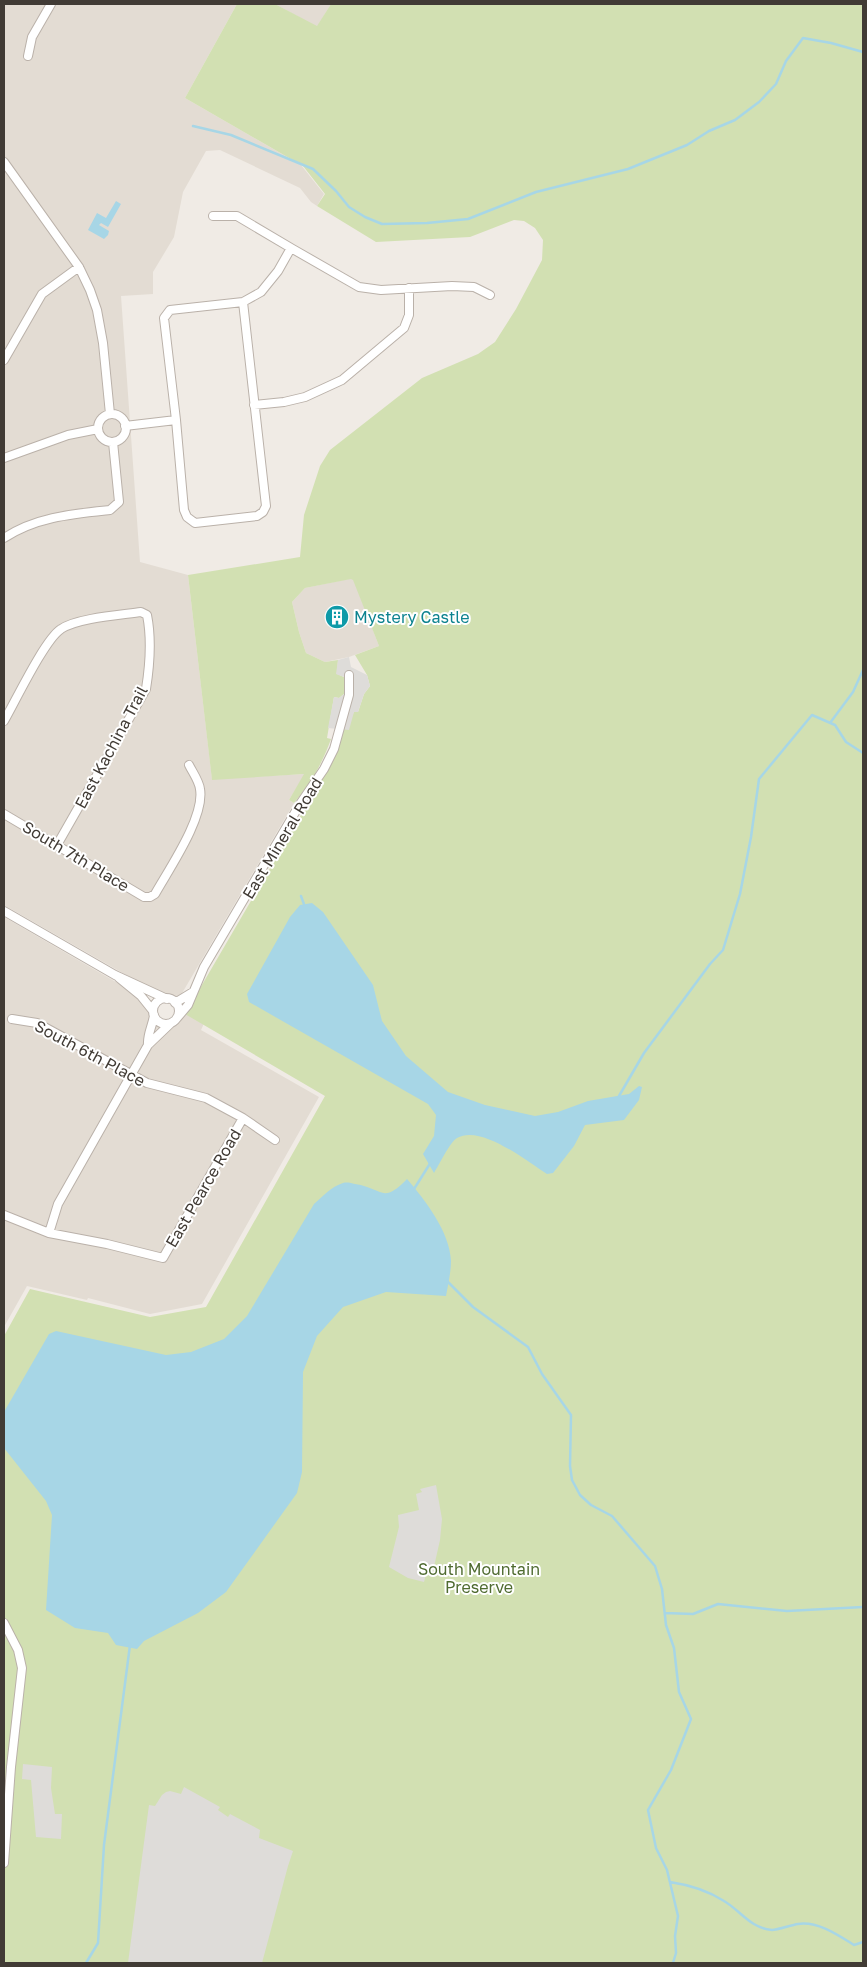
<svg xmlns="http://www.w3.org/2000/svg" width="867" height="1967" viewBox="0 0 867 1967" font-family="'Golos Text',sans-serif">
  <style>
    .residential { fill: #e3dcd3 }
    .green { fill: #d2e0b2 }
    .parking { fill: #dedcd9 }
    .water { fill: #a7d6e6 }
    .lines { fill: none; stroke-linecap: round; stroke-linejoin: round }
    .stream { stroke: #a7d6e6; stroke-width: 2.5 }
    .minor-casing { stroke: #bab1a9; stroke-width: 10 }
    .minor { stroke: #fff; stroke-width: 8 }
    .labels { text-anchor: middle; stroke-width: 4; stroke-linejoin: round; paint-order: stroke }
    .culture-label { font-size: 16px; fill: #0d838f; stroke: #fff; text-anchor: start }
    .street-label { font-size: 16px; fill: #413b35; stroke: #fff }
    .park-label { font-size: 16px; fill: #4f6b30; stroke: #fff }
  </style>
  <rect width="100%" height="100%" fill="#f0ebe5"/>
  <path class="residential" d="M4,4H237L185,98L301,165L324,194L317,206L311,202L300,188L220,150L206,151L183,192L174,237L153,272V294L121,296L140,562L188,575L212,779L305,774L289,800L294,803L178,1000L147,987L4,905Z
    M275,4H331L317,27Z
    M353,578L379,646L349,657L325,662L306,653L299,632L292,602L305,588Z
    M4,917L133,992L149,1010L151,1020L167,1029L183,1014L189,1013L205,1021L201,1030L319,1097L202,1304L150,1314L88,1298L87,1300L27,1286L4,1327Z"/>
  <path class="green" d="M237,4H275L317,26L331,4H863V1963H4V1336L30,1289L150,1317L206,1307L325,1096L185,1014L304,810L303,809L322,779L343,729L354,712H358L364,694L370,686L367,675L355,655L379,646L353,580L351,579L305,588L292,602L299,632L306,653L325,662L338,660L337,674L344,677V694L339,698L334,697L327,738L331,739C322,764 311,783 294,803L289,800L304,774L212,780L188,575L300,557L304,515L320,466L330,450L422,378L478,354L495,342L516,309L542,260L543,240L535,228L524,221L514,220L470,237L376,242L317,206L325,194L303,166L185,98Z"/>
  <path class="parking" d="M349,657L351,667L367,675L370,686L364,694L358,712H354L349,730L328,728L334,697L339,698L344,694V677L336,674L338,660Z
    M436,1485L442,1519L440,1540L433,1571L427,1570L424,1582L408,1578L389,1567L399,1527L398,1515L419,1510L416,1494L422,1492L420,1489Z
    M23,1764L52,1767L51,1788L55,1814H62L61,1839L36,1837L31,1780L22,1779Z
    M184,1787L220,1807L218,1810L228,1817L230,1814L260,1830L259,1838L293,1851L288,1866L262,1963H128L149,1805L155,1806L162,1795L166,1792L170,1791L181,1794Z"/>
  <path class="water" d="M116,201L121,204L108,227L101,223L99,225L109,231L108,235L104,239L88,230L97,213L106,218Z
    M312,903L323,912L373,985L382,1021L406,1056L448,1092L485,1105L535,1116L558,1112L588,1101L629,1094L639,1086L642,1087L639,1100L624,1120L585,1125L574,1146L553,1173L547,1174C526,1161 481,1124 457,1138C450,1142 439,1165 434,1173L423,1154L434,1136L436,1115L428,1104L249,1002L247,994L290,917L300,905Z
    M407,1179C425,1200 450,1232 451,1261C451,1272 448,1285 446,1296L386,1292L343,1307L317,1336L303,1372L302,1472L297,1493L226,1592L198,1613L144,1641L137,1649L116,1645L108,1633L75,1628L46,1610L52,1515L46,1501L4,1448V1412L49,1334L56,1331L166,1355L191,1352L224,1339L247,1316L314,1204C323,1196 331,1187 343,1183C347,1182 351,1183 355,1184C383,1188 382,1205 407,1179Z"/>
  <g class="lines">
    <path class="stream" d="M193,126L231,135L313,169L336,191L349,207L365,217L382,224L427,223L468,219L536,192L628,169L687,145L709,131L735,120L759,102L776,84L786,61L803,38L831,43L863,52
      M830,723L853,692L863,670
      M301,896L305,907
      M619,1096L644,1053L710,964L723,950L740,894L751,837L759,779L812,715L835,725L846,742L863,753
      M414,1189L431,1162
      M447,1281L473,1307L528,1347L542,1374L571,1415L570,1466L572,1480L580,1495L591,1505L612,1516L655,1566L662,1589L666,1625L674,1648L679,1692L691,1719L671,1770L648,1810L656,1848L667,1870L678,1916L675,1936L676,1953L673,1963
      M665,1613L693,1614L718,1604L787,1611L863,1607
      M670,1882C690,1885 707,1890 724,1901C741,1911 750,1928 772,1930C778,1930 791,1925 798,1924C818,1921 838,1935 854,1945L863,1942
      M86,1963L98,1943L104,1845L130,1645"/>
    <g class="minor-casing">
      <path id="minor" d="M28,56L32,37L51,4
        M4,162L79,267L90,290L97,310L103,343L110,414
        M213,216H237L291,248
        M4,360L42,294L79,267
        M254,405L284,402L305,397L342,380L404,328L409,315V288
        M98 428a14 14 0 1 1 28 0a14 14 0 1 1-28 0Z
        M176,420L164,318L170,310L243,302
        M125,426L176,420L184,510L187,517L195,523L257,516L263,512L266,506L243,302L261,292L278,271L291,248L359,287L381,290L452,286L474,287L490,295
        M4,458L68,435L98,429
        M4,538C36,517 72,514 110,510L119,502L113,442
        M4,721C15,702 45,639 61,629C77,618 120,615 141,612L147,615C152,640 150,664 146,689L57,845
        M4,814L144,897H150L155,894C169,869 205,817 200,789C199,781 193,773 189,765
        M4,911L115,975L167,999
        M119,978L141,996L153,1011
        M153 1011a13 13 0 1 1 26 0a13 13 0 1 1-26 0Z
        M175,1003L193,992
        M177,1018L188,1005L204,967L300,804L324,769L334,749L349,695V675
        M12,1019L37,1023L147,1083L206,1098L243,1118L275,1140
        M148,1045C147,1034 153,1025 154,1015
        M4,1215L49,1233L107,1244L163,1258L243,1118
        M49,1233L58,1204L148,1045L171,1023
        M4,1623L18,1650L22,1668L11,1767L4,1863"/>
    </g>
    <use href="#minor" class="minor"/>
  </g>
  <defs>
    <g id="building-disc" transform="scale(1.25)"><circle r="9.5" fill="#0f9aa8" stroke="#fff"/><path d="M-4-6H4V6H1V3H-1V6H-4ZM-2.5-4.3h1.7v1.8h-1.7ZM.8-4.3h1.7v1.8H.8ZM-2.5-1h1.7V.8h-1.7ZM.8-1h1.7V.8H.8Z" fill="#fff"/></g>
  </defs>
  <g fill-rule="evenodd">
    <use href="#building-disc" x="337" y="617"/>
  </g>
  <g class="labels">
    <g class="culture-label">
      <text x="354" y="623">Mystery Castle</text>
    </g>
    <g class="street-label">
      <text transform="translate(111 747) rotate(-62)" y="6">East Kachina Trail</text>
      <text transform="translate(282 838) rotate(-59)" y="6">East Mineral Road</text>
      <text transform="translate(76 856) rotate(31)" y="6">South 7th Place</text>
      <text transform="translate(90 1053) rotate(28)" y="6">South 6th Place</text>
      <text transform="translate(203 1188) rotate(-60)" y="6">East Pearce Road</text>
    </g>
    <g class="park-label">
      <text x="479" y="1575">South Mountain<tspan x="479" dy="18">Preserve</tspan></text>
    </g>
  </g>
  <rect width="867" height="1967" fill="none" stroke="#413b35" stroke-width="10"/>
</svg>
